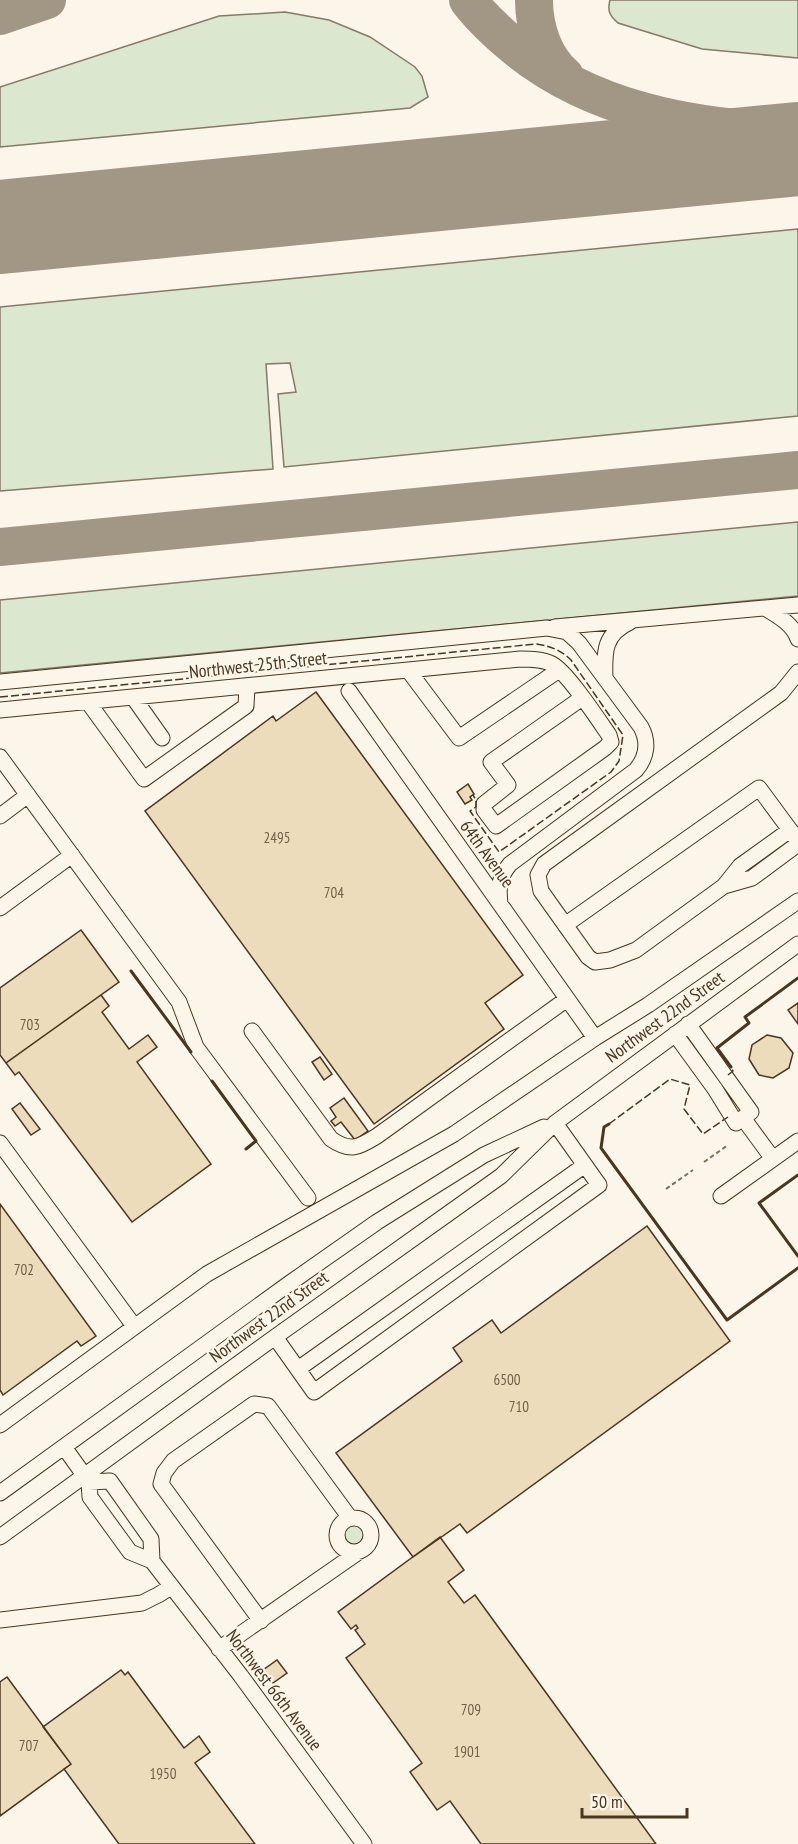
<svg xmlns="http://www.w3.org/2000/svg" width="798" height="1844" viewBox="0 0 798 1844" font-family="'PT Sans Narrow',sans-serif">
  <style>
    .green { fill: #dce7d0; stroke: #887966; stroke-width: 1.5 }
    .lines { fill: none; stroke-linecap: round; stroke-linejoin: round }
    .taxiway { stroke: #a29684; stroke-width: 38 }
    .runway { stroke: #a29684; stroke-width: 94 }
    .building { fill: #ecdcbc; stroke: #4a3520; stroke-width: 1.5 }
    .minor-casing { stroke: #4a3520; stroke-width: 17 }
    .path { stroke: #7f6f5c; stroke-width: 2; stroke-dasharray: 4.5 3; stroke-linecap: butt }
    .minor { stroke: #fbf6e9; stroke-width: 15 }
    .fence { stroke: #4a3520; stroke-width: 1.5; stroke-dasharray: 8 3; stroke-linecap: butt }
    .wall { stroke: #4a3520; stroke-width: 3 }
    .labels { text-anchor: middle; stroke-width: 4.5; stroke-linejoin: round; paint-order: stroke }
    .number-label { font-size: 15px; fill: #725f47 }
    .street-label { font-size: 18px; fill: #4a3520; stroke: #fbf6e9 }
  </style>
  <rect width="100%" height="100%" fill="#fbf6e9"/>
  <path class="green" d="M610,0H798V58L702,49L618,23C610,16 607,11 610,0Z
    M285,12L329,20L370,37L415,67L422,76L428,97L410,108L0,147V87L219,16Z
    M798,229V416L284,467L278,394L296,392L290,363L266,364L273,469L0,491V307Z
    M798,522V596L0,673V600Z
    M342 1535a12 12 0 1 1 24 0a12 12 0 1 1-24 0Z"/>
  <g class="lines">
    <path class="taxiway" d="M468,0C480,16 495,30 510,43C589,111 696,129 798,132
      M534,0C534,28 544,58 565,76
      M0,16L47,0
      M0,547L798,470"/>
    <path class="runway" d="M0,227L798,149"/>
  </g>
  <path class="building" d="M316,692L523,975L485,1003L504,1029L374,1124L145,811L273,716L276,721Z
    M468,784L474,794L470,797L472,800L465,804L457,792Z
    M81,930L119,982L6,1063L0,1055V988Z
    M101,995L109,1006L102,1012L129,1049L148,1035L157,1047L137,1062L211,1164L132,1222L19,1072L15,1075L6,1063Z
    M798,1003V1024L788,1010Z
    M767,1035L781,1038L793,1053L789,1068L773,1078L759,1075L749,1059L752,1045Z
    M320,1057L332,1074L324,1080L312,1062Z
    M344,1098L368,1131L355,1140L341,1122L335,1126L331,1121L336,1117L330,1108Z
    M20,1103L40,1129L31,1135L12,1109Z
    M0,1204L96,1336L81,1346L77,1341L3,1395L0,1390Z
    M647,1226L730,1341L467,1533L460,1524L413,1557L336,1453L462,1361L453,1348L492,1320L501,1333Z
    M440,1537L464,1570L448,1582L464,1603L475,1595L656,1844H481L450,1801L437,1810L410,1772L422,1763L346,1658L365,1644L355,1630L358,1628L356,1625L351,1629L338,1612Z
    M277,1660L287,1673L273,1683L263,1670Z
    M121,1670L125,1675L128,1672L184,1748L199,1736L210,1752L195,1763L255,1844H119L64,1769L71,1764L43,1727Z
    M7,1677L71,1764L0,1816V1682Z"/>
  <g class="lines">
    <g class="minor-casing">
      <path id="minor" d="M765,608C778,616 793,624 798,639
        M555,627L798,605
        M408,670L459,738L559,670
        M605,678C604,652 604,634 630,622
        M0,682L547,628L567,632L579,643L641,727C649,742 647,757 636,770L510,864C499,877 498,887 500,904
        M349,691L595,1038
        M133,697L162,738
        M88,702L144,779L246,706L247,686
        M0,710L520,659C530,659 543,659 552,664C567,672 598,719 609,735L611,742L605,748L496,826L484,810V804L508,785L491,762L582,698
        M0,757L179,1002L196,1047L308,1198
        M0,816L28,795
        M790,830L740,866L724,886L636,950L610,960L595,962L588,957L541,891L538,875L544,864L781,693L798,672
        M724,886L752,878L798,844
        M0,908L72,855
        M565,925L759,788L790,830L798,839
        M252,1031L331,1139C350,1152 358,1148 377,1136L567,999
        M675,1034L715,1089L736,1123L751,1112L688,1024
        M743,1118L773,1159
        M0,1143L134,1326
        M721,1196L798,1141
        M275,1337L314,1392L599,1185L555,1123
        M298,1369L585,1165
        M0,1425L207,1274L454,1134L595,1038L648,1005L798,901
        M64,1447L89,1482L90,1497L130,1552L152,1561L241,1676L364,1844
        M89,1482L110,1481L151,1539L152,1561
        M0,1493L290,1283L377,1222L484,1155L544,1127
        M337 1535a17 17 0 1 1 34 0a17 17 0 1 1-34 0Z
        M0,1537L275,1337L501,1176L555,1123L798,944
        M0,1620L142,1603L158,1595L171,1587
        M261,1621L161,1484L164,1473L173,1461L254,1404L268,1406L350,1518
        M219,1649L357,1553"/>
    </g>
    <path class="path" d="M704,1162L728,1145
      M666,1189L693,1170"/>
    <use href="#minor" class="minor"/>
    <path class="fence" d="M0,697L536,644C550,646 561,650 571,660L623,735L619,761L611,772L499,852L470,811L476,807V800L473,795
      M728,1075L733,1071L731,1067
      M609,1124L670,1079L690,1085L684,1109L703,1134L728,1117"/>
    <path class="wall" d="M131,971L191,1052
      M731,1067L717,1048L749,1023L745,1017L798,978
      M212,1081L256,1141L246,1149
      M609,1124L604,1127L601,1148L727,1320L798,1268
      M798,1175L759,1203L798,1256"/>
  </g>
  <g class="labels">
    <g class="number-label">
      <text x="277" y="843">2495</text>
      <text x="334" y="898">704</text>
      <text x="30" y="1030">703</text>
      <text x="24" y="1275">702</text>
      <text x="507" y="1385">6500</text>
      <text x="519" y="1412">710</text>
      <text x="471" y="1715">709</text>
      <text x="29" y="1751">707</text>
      <text x="467" y="1757">1901</text>
      <text x="163" y="1779">1950</text>
    </g>
    <g class="street-label">
      <text transform="translate(258 665) rotate(-6)" y="6">Northwest 25th Street</text>
      <text transform="translate(487 854) rotate(54)" y="6">64th Avenue</text>
      <text transform="translate(665 1017) rotate(-36)" y="6">Northwest 22nd Street</text>
      <text transform="translate(269 1317) rotate(-36)" y="6">Northwest 22nd Street</text>
      <text transform="translate(274 1690) rotate(53)" y="6">Northwest 66th Avenue</text>
    </g>
  </g>
  <path d="M582 1808v9h105v-9" fill="none" stroke="#4a3520" stroke-width="3"/>
  <text x="591" y="1808" font-size="18" fill="#4a3520" stroke="#fbf6e9" stroke-width="4.5" paint-order="stroke">50 m</text>
</svg>
